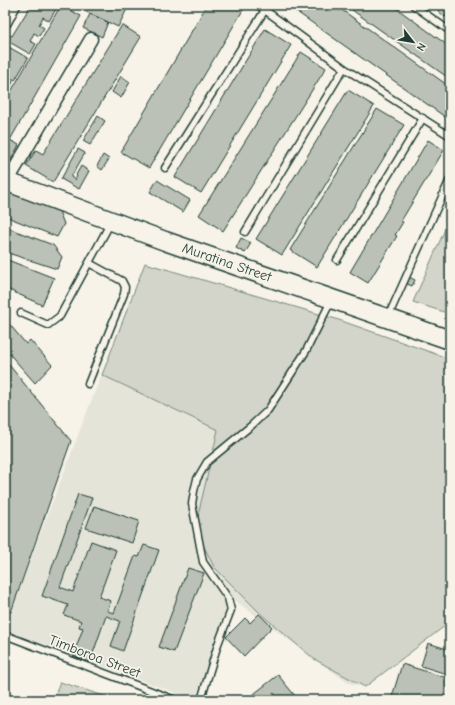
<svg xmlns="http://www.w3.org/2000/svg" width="455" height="705" viewBox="0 0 455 705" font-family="'Comic Neue',sans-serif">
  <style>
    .built { fill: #e5e4d9 }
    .green { fill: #d3d5ca; stroke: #79897f }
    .building { fill: #bbc1b6; stroke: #1f3d34 }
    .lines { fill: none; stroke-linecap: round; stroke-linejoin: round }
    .service-casing { stroke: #1f3d34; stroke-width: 9 }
    .minor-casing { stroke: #1f3d34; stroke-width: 15 }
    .secondary-casing { stroke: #1f3d34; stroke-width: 21 }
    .service { stroke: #f7f3e8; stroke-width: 6 }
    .minor { stroke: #f7f3e8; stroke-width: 12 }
    .secondary { stroke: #f7f3e8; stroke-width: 18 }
    .labels { text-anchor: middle; stroke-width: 3.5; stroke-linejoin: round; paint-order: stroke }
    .street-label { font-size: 14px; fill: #1f3d34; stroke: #f7f3e8 }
  </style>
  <rect width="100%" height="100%" fill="#f7f3e8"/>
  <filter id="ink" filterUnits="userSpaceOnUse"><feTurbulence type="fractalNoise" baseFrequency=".025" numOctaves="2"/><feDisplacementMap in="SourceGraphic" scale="8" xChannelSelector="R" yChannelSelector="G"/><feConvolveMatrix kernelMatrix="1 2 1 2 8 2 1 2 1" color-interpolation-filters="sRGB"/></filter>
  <g filter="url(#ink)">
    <path class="built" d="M145,263L336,319L450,359V622L365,687L348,683L233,599L195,700L5,630V626L85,417Z"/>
    <path class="green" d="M450,218V314L413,302Z
      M145,263L336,319L450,359V622L365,687L314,659L262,615L214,567L195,528L218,430L102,375Z
      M60,682L117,700H53Z"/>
    <path class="building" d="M31,5H49L56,9L49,21L43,17L39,25L44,28L39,36L34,33L30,41L36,44L30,54L6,40L9,35L12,36Z
      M61,5L81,16L10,140L19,145L10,161L5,158V102Z
      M72,5H129L118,27Z
      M207,5H246L149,168L121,152Z
      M287,5H335L450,87V115L448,119Z
      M345,5H392L450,47V79Z
      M430,5H438L434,9Z
      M443,5H450V12L445,17L438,11Z
      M90,14L108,22L102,37L83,28Z
      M122,25L141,37L53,182L26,166L36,150L43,154Z
      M265,29L291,45L201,193L175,177Z
      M5,45L28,58L15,80L9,77L7,79L13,82L6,94L5,93Z
      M301,52L326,68L223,231L199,215Z
      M121,76L130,82L121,98L112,92Z
      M348,90L374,106L282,255L256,239Z
      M377,109L404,125L317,267L290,250Z
      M98,116L105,121L90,145L83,141Z
      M428,140L444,150L401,221L403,222L395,235L397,236L368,283L350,272Z
      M78,149L85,153L71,177L75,180L77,176L76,175L81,166L89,171L79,189L61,179Z
      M103,155L109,159L102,170L97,166Z
      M157,180L190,200L183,212L150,192Z
      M5,190L59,211L64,224L57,237L5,216Z
      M5,227L53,245L62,257L57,269L5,252Z
      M241,238L251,243L245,253L236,248Z
      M5,259L54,278L42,305L5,288Z
      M409,277L415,280L412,286L405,283Z
      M5,319L26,344L30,340L52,365L35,383L5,349Z
      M5,360L71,441L11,612L5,610Z
      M78,494L92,498L60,587L73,592L91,541L116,550L99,597L111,601L107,611L114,613L135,556L139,557L144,545L159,550L123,651L111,646L120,621L106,616L90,662L73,656L83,628L79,627L81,621L64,615L68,605L42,596Z
      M94,506L139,521L132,543L86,528Z
      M188,568L204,573L174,652L159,647Z
      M259,614L272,627L244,656L226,637L245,618L250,623Z
      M428,643L450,650V675L421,666Z
      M402,664L450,679V700H391Z
      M278,675L296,697L293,700H276L278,698L274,693L266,700H252L250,697Z"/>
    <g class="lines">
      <g class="service-casing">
        <path id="service" d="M258,5L344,68L450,136
          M413,5L450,31
          M165,168L265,10
          M245,232L344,68
          M337,260L423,118
          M21,313L48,325L60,316L111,222
          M388,317L450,179
          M88,384L124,294L125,287L122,281L89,263
          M5,635L175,700
          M201,700L218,644L231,610L228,598L203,562L192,504L194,491L197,479L207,462L252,425L268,410L306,351L331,301"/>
      </g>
      <g class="minor-casing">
        <path id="minor" d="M5,22L14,5
          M7,182L91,39"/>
      </g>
      <g class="secondary-casing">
        <path id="secondary" d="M5,181L165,241L450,340"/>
      </g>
      <use href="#service" class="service"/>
      <use href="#minor" class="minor"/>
      <use href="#secondary" class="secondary"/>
    </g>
  </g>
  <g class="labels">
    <g class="street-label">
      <text transform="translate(227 262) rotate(19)" y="5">Muratina Street</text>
      <text transform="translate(95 656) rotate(21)" y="5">Timboroa Street</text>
    </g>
  </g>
  <rect width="455" height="705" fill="none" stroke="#f7f3e8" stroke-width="20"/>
  <rect x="10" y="10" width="435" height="685" fill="none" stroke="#1f3d34" stroke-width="1.5" filter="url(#ink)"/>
  <g transform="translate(413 42) rotate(121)" stroke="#f7f3e8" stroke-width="3" paint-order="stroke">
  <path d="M0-3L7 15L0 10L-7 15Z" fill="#1f3d34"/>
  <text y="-6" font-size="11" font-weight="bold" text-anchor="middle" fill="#1f3d34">N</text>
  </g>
</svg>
